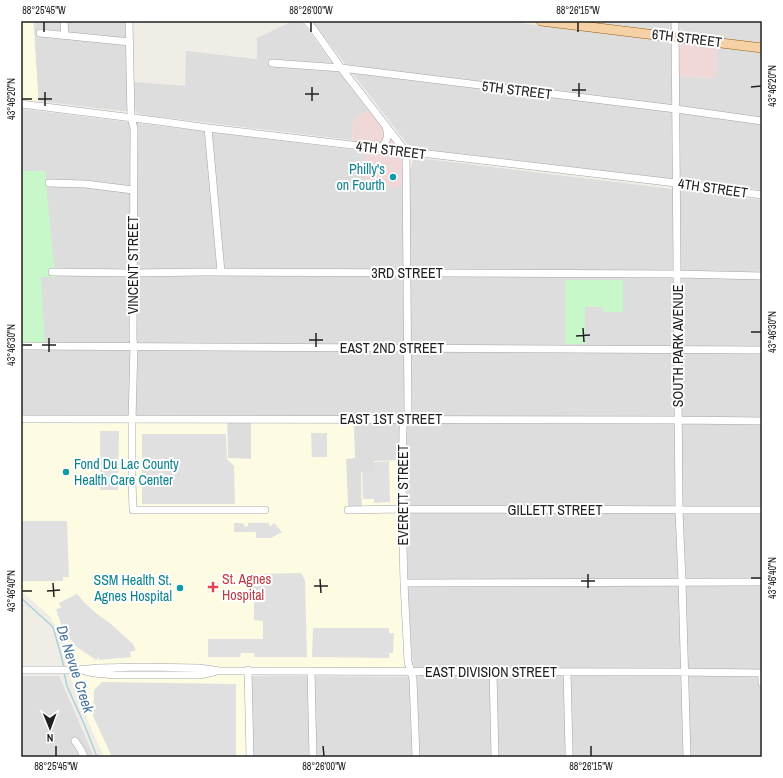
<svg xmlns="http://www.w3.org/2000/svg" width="783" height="778" viewBox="0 0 783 778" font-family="'Archivo Narrow',sans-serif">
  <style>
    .residential { fill: #dedddd }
    .commercial { fill: #f0d8d8 }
    .education { fill: #fdfce3 }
    .park { fill: #c8f7ca }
    .parking { fill: #e0e0e0 }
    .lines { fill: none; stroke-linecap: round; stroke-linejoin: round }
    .stream { stroke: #aad2db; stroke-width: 1.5 }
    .minor-casing { stroke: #a4a4a4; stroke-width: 8 }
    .major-casing { stroke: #946109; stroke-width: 10 }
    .minor { stroke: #fff; stroke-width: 7 }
    .major { stroke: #f7d1a6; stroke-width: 9 }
    .ticks { fill: none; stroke: #202020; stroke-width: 1.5 }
    .culture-dot { fill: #0f9aa8; stroke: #fff; stroke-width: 1.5 }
    .health-dot { fill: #e0444e; stroke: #fff; stroke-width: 1.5 }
    .labels { text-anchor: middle; stroke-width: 4; stroke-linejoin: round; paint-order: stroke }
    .street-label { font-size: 14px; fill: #202020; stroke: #fff }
    .culture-label { font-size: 14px; fill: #0d838f; stroke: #fff; text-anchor: end }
    .health-label { font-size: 14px; fill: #be3a42; stroke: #fff; text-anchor: start }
    .water-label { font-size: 15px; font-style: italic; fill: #4b769c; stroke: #fff }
    .neatline { fill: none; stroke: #202020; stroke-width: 1.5 }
    .ticks-label { font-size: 10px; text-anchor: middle; fill: #202020 }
  </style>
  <rect width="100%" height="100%" fill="#f0ede7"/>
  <path class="residential" d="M34,21H126L128,109L127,111H122L38,101Z
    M293,21H301L368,110L353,121L352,140L144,115L139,114L136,112L135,106L134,82L185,86L186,51L257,59V38Z
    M312,21H501L668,41L670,43L671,46V76L716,78L717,47L762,53V190L412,148L408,145Z
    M576,21H762V44Z
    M21,109L365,151V187H410V170L413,160L414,158H417L762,200V757H253L251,679L253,676H264L419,677L413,664L411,643L408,593L406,460L374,472H361L362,506L348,507L346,459L355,458L354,417L251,416V459L228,458L227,416L21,415Z
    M21,676H59L94,757H21Z"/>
  <path class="commercial" d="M675,37L717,42L716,78L675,76Z
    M371,107L406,152V187H365V147L352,145L353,121Z"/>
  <path class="education" d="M21,21H33L39,106L21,104Z
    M21,419L227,420L228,458L251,459V420L353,419L355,458L346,459L348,510H362L361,472H374V461L402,460V509L412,672L248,670L250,757H104L81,705L68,670L60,635L50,616L21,591Z"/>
  <path class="park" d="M21,171H45L55,277H41L45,346H21Z
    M565,280H623V312H603V307H585V344H565Z"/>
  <path class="parking" d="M100,431H119L118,490H100Z
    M311,433H327V457H312Z
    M142,434H226L227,459L234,466L235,504H142Z
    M389,461L390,502L374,503V499H363L362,472H374V462Z
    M21,521H67L69,577H63V581H21Z
    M234,523H243L245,527L248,526V523H269L270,527L274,523L282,532L271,538H256V533L255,532H234Z
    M301,573L305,580L307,657H254V653H241L240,657H208V639H263V621L254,620V578L259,574Z
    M77,594L86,604L97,614L111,624L133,644L136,650L130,652L131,657L99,660V657L96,660L77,647L72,641L66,634L62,627L56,609L61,608L59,603Z
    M313,628H389V633H394L393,653H389V658L312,657Z
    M102,682L236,684V757H112L93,716L94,690Z"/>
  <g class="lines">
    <path class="stream" d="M21,598L53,627L61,655L64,668
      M64,672L67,686L85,726L97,757"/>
    <g class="minor-casing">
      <path id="minor" d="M64,21L65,35
        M129,21L131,118L134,128L133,339L134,346L132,420V481L133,510H265
        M307,21L315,31L341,68L406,152L408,414L405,419L403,427L402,509L404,583L408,662L413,679L416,757
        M675,21L679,510L682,581L687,757
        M40,33L130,42
        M272,63L341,68L676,109L762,121
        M21,104L165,122L208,128L676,183L762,195
        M208,128L221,272
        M378,148C387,145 389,136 386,127
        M49,183L85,184L133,190
        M52,272L133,273L204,272L677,274L762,276
        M21,346L762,350
        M21,419L678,420L762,421
        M348,510L402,509L762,510
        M404,583L762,582
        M21,670H77L98,668L144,667L199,668L220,671L678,672L762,673
        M248,670L250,757
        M85,671L94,673L115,675H199L214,672
        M311,671L313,757
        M493,671L495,757
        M567,672L569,750V757
        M762,673V683
        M75,741L81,750L84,757"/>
    </g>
    <g class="major-casing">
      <path id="major" d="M541,21L762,48"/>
    </g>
    <use href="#minor" class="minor"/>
    <use href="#major" class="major"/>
  </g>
  <path class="ticks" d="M44,22V32M311,22V32M578,22V32M579,83V97M312,87V101M751,87L761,86M572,90H586M45,92V106M305,94H319M22,99H32M38,99H52M583,328L584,342M751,332H761M316,333V347M576,336L590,335M49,338V352M309,340H323M22,345H32M42,345H56M588,574V588M751,578H761M320,579L321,593M581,581H595M53,583L54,597M314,586H328M22,591H32M47,591L60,590M56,746V756M323,746L324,756M591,746V756"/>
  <g class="culture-dot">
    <circle cx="393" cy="177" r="4"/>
    <circle cx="66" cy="472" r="4"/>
    <circle cx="180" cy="588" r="4"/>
  </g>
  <path class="health-dot" d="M211 581h4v4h4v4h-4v4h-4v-4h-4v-4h4z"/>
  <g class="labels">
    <g class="street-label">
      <text transform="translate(687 38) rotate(7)" y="5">6TH STREET</text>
      <text transform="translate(517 90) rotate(7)" y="5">5TH STREET</text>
      <text transform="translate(391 150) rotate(7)" y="5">4TH STREET</text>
      <text transform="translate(713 188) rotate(8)" y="5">4TH STREET</text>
      <text transform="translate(133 265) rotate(-90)" y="5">VINCENT STREET</text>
      <text x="407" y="278">3RD STREET</text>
      <text transform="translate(678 346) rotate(-90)" y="5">SOUTH PARK AVENUE</text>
      <text x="392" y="353">EAST 2ND STREET</text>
      <text x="391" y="424">EAST 1ST STREET</text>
      <text transform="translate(403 495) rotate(-90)" y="5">EVERETT STREET</text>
      <text x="555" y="515">GILLETT STREET</text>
      <text x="491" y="677">EAST DIVISION STREET</text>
    </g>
    <g class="culture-label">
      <text x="385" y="174">Philly's<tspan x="385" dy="16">on Fourth</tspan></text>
      <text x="74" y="469" text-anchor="start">Fond Du Lac County<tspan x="74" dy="16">Health Care Center</tspan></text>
      <text x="172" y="585">SSM Health St.<tspan x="172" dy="16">Agnes Hospital</tspan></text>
    </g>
    <g class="health-label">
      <text x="222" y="584">St. Agnes<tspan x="222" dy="16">Hospital</tspan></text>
    </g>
    <g class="water-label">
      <text transform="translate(75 669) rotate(72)" y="5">De Nevue Creek</text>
    </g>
  </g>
  <rect width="783" height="778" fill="none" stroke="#ffffff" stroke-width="44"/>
  <g transform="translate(50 728) rotate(179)" stroke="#ffffff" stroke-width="3" paint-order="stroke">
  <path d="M0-3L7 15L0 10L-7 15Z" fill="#202020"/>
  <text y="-6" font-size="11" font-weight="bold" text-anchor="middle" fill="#202020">N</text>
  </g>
  <rect x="22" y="22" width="739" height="734" class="neatline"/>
  <g class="ticks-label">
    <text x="44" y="14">88°25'45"W</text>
    <text x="311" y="14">88°26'00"W</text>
    <text x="578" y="14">88°26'15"W</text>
    <text transform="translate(772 86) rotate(-90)" y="4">43°46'20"N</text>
    <text transform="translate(11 99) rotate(-90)" y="4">43°46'20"N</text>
    <text transform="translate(772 332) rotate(-90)" y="4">43°46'30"N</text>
    <text transform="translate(11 345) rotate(-90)" y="4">43°46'30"N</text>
    <text transform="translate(772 578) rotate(-90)" y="4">43°46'40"N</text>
    <text transform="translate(11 591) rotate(-90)" y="4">43°46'40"N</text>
    <text x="56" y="770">88°25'45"W</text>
    <text x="324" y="770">88°26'00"W</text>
    <text x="591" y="770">88°26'15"W</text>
  </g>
</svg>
